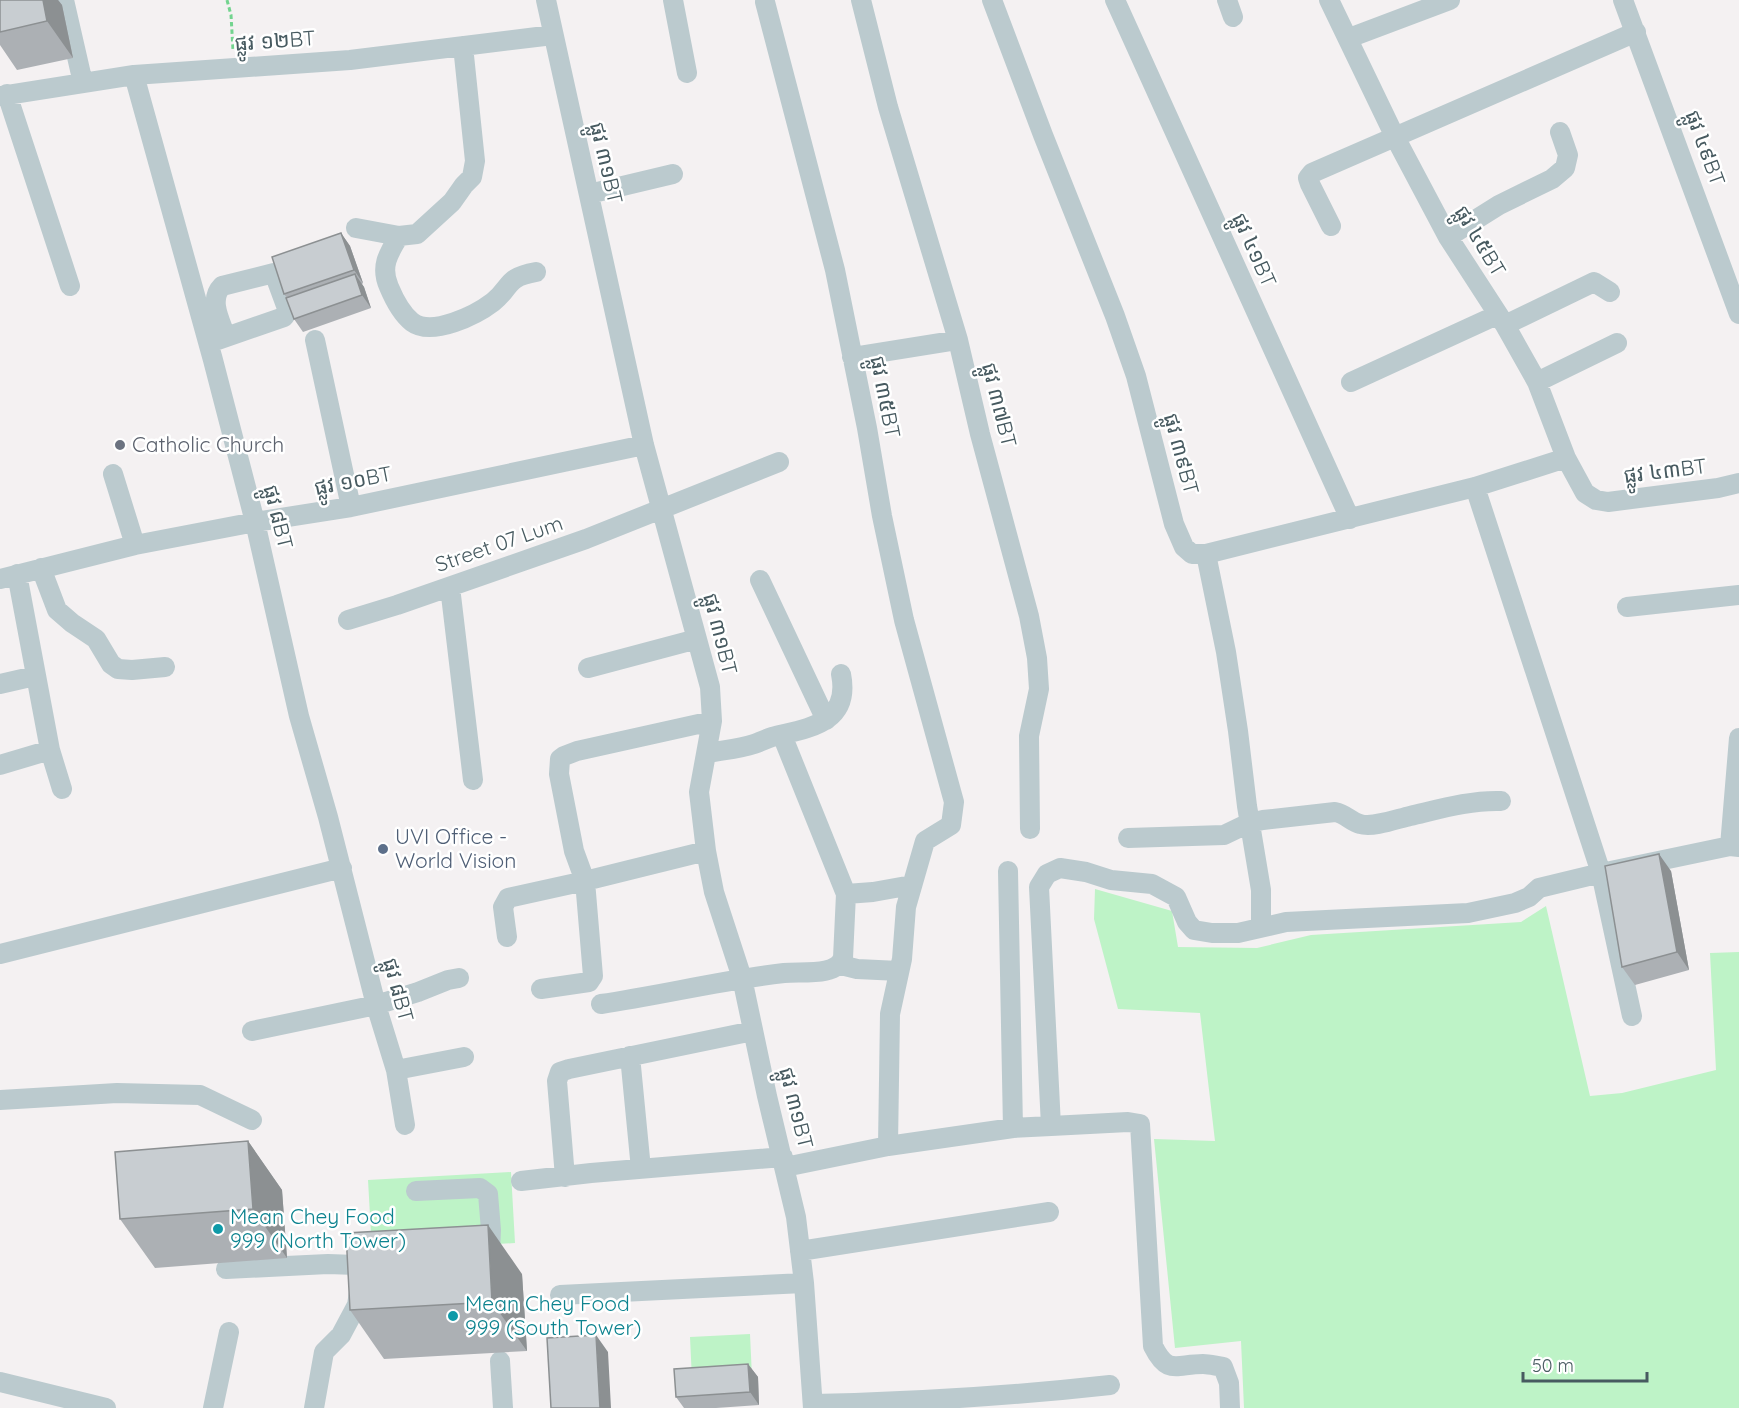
<svg xmlns="http://www.w3.org/2000/svg" width="1739" height="1408" viewBox="0 0 1739 1408" font-family="Quicksand,'Noto Sans Khmer',sans-serif">
  <style>
    .green { fill: #bef3c7 }
    .lines { fill: none; stroke-linecap: round; stroke-linejoin: round }
    .path { stroke: #73d48f; stroke-width: 3; stroke-dasharray: 4.5 3; stroke-linecap: butt }
    .minor { stroke: #bbcace; stroke-width: 20 }
    .wall { fill: #acb0b4 }
    .shaded-wall { fill: #8c9092 }
    .building { fill: #c8cdd1; stroke: #8c9092; stroke-width: 1.5 }
    .worship-dot { fill: #6b7280; stroke: #fff; stroke-width: 2 }
    .service-dot { fill: #5c6f8a; stroke: #fff; stroke-width: 2 }
    .culture-dot { fill: #0f9aa8; stroke: #fff; stroke-width: 2 }
    .labels { text-anchor: middle; stroke-width: 5; stroke-linejoin: round; paint-order: stroke }
    .street-label { font-size: 21px; fill: #475a60; stroke: #fff }
    .worship-label { font-size: 21px; fill: #5b616d; stroke: #fff; text-anchor: start }
    .service-label { font-size: 21px; fill: #4e5e75; stroke: #fff; text-anchor: start }
    .culture-label { font-size: 21px; fill: #0d838f; stroke: #fff; text-anchor: start }
  </style>
  <rect width="100%" height="100%" fill="#f4f1f2"/>
  <path class="green" d="M1095,889L1172,911L1178,947L1257,948L1311,935L1521,922L1546,906L1590,1096L1622,1093L1716,1070L1710,953L1739,952V1408H1244L1241,1341L1175,1348L1154,1139L1215,1141L1200,1013L1118,1009L1094,919Z
    M511,1172L515,1243L372,1251L368,1180Z
    M750,1334L752,1377L692,1380L690,1337Z"/>
  <g class="lines">
    <path class="path" d="M227,0L231,15L233,50"/>
    <path class="minor" d="M64,0L83,83
      M546,0L644,445L710,687L712,721L699,792L706,851L714,892L742,978L767,1096L796,1217L804,1283L813,1408
      M673,0L687,73
      M861,0L888,107L958,340L980,434L1029,616L1037,658L1039,689L1029,736L1030,829
      M992,0L1043,135L1115,316L1136,376L1174,524L1184,547L1192,554H1206L1475,487L1566,458
      M1115,0L1350,519
      M1227,0L1233,17
      M1329,0L1395,137L1448,237L1505,325L1537,382L1566,458L1585,493L1596,500L1608,502L1718,488L1739,483
      M1623,0L1739,314
      M765,2L835,270L867,428L882,516L904,620L954,802L951,825L925,841L906,907L902,959L890,1014L888,1146
      M1349,38L1450,0
      M134,75L213,360L255,522L299,716L328,817L376,1005L396,1070L405,1125
      M7,94L70,286
      M0,96L134,75L350,60L553,35
      M589,194L673,174
      M1331,226L1310,184L1308,178L1312,173L1636,32
      M356,228L399,236L417,234L452,202L464,185L472,177L475,161L463,46
      M399,236C388,254 380,267 389,287C394,299 402,314 412,322C432,337 476,315 493,302C513,286 504,278 536,272
      M1448,237L1499,205L1552,179L1565,168L1568,155L1560,132
      M1505,325L1594,282L1610,292
      M315,340L351,507
      M209,343L284,317L288,311L274,273L222,286C208,300 221,322 226,337
      M852,357L958,340
      M1351,382L1497,315
      M1537,382L1617,343
      M113,474L135,545
      M1475,487L1601,873L1632,1016
      M1206,554L1226,652L1238,731L1247,806L1261,890V928
      M41,568L57,610L72,623L96,639L111,664L118,669L132,670L165,667
      M17,574L50,750L62,789
      M0,579L135,545L255,522L351,507L644,445
      M760,580L826,720
      M450,587L473,780
      M1627,607L1739,595
      M348,620L397,605L586,539L779,462
      M588,668L697,639
      M0,684L35,676
      M708,753C723,750 739,749 754,744C760,742 766,739 772,737C808,728 851,724 841,674
      M0,765L50,750
      M1128,838L1224,835L1249,823L1263,820L1335,812C1346,814 1351,822 1360,824C1373,828 1397,819 1410,816C1440,809 1470,800 1501,801
      M1730,846L1739,738
      M1008,871L1013,1128
      M846,894L873,892L912,885
      M507,937L503,907L508,898L585,881L706,851
      M0,954L342,868
      M841,965L857,969L899,971
      M541,989L589,982L593,976L585,881L574,851L559,774L560,759L564,756L577,751L712,721
      M601,1004C662,995 723,980 784,973C801,971 836,977 843,958L846,894L782,735
      M252,1031L376,1005L418,992L448,980L459,978
      M630,1056L641,1169
      M396,1070L464,1057
      M0,1100L117,1093L200,1095L252,1120
      M785,1167L888,1146L1013,1128L1051,1126
      M565,1177L557,1081L560,1072L569,1069L753,1031
      M521,1181L591,1173L783,1157
      M416,1191L480,1188L488,1194L491,1230L490,1252H487
      M800,1251L1049,1212
      M226,1269L328,1264L356,1265L360,1286L357,1305L341,1335L324,1352L314,1408
      M560,1295L804,1283
      M500,1361L503,1408
      M0,1382L106,1408
      M813,1404C912,1402 1011,1396 1110,1385
      M213,1408L229,1332
      M1230,1408L1229,1383L1223,1367C1216,1366 1209,1364 1203,1364C1176,1364 1168,1376 1153,1346L1140,1124L1128,1122L1051,1126L1039,887L1047,874L1060,868L1086,872L1111,880L1152,884L1176,897L1187,922L1194,930L1212,933H1238L1286,922L1468,913L1515,903L1529,897L1539,888L1601,873L1730,846L1739,847"/>
  </g>
  <path class="wall" d="M0,0H58L62,5L73,58L17,70L0,45Z
    M341,233L350,246L363,283L362,284L364,287L371,308L303,332L294,319L287,298L284,294Z
    M1671,871L1689,970L1635,985L1622,967Z
    M248,1141L282,1190L287,1258L155,1268L120,1219Z
    M522,1274L527,1351L384,1359L350,1310Z
    M748,1364L758,1377L759,1405L716,1408H684L676,1397Z"/>
  <path class="shaded-wall" d="M43,0H58L62,5L73,58L47,21Z
    M341,233L350,246L363,283L354,270Z
    M355,274L364,287L371,308L362,295Z
    M1659,854L1671,871L1689,970L1677,952Z
    M248,1141L282,1190L287,1258L253,1209Z
    M488,1225L522,1274L527,1351L492,1302Z
    M596,1335L608,1352L611,1408H600Z
    M748,1364L758,1377L759,1405L750,1392Z"/>
  <path class="building" d="M0,0H43L47,21L0,32Z
    M341,233L354,270L284,294L272,257Z
    M355,274L362,295L294,319L286,298Z
    M1659,854L1677,952L1622,967L1605,866Z
    M248,1141L253,1209L120,1219L115,1152Z
    M488,1225L492,1302L350,1310L346,1233Z
    M596,1335L600,1408H551L547,1338Z
    M748,1364L750,1392L676,1397L674,1369Z"/>
  <circle class="worship-dot" cx="120" cy="445" r="6"/>
  <circle class="service-dot" cx="383" cy="849" r="6"/>
  <g class="culture-dot">
    <circle cx="218" cy="1229" r="6"/>
    <circle cx="453" cy="1316" r="6"/>
  </g>
  <g class="labels">
    <g class="street-label">
      <text transform="translate(275 41) rotate(-4)" y="7">ផ្លូវ ១២BT</text>
      <text transform="translate(1705 148) rotate(70)" y="7">ផ្លូវ ៤៩BT</text>
      <text transform="translate(606 163) rotate(77)" y="7">ផ្លូវ ៣១BT</text>
      <text transform="translate(1480 241) rotate(59)" y="7">ផ្លូវ ៤៥BT</text>
      <text transform="translate(1254 250) rotate(66)" y="7">ផ្លូវ ៤១BT</text>
      <text transform="translate(885 397) rotate(79)" y="7">ផ្លូវ ៣៥BT</text>
      <text transform="translate(999 405) rotate(76)" y="7">ផ្លូវ ៣៧BT</text>
      <text transform="translate(1181 454) rotate(75)" y="7">ផ្លូវ ៣៩BT</text>
      <text transform="translate(1665 471) rotate(-7)" y="7">ផ្លូវ ៤៣BT</text>
      <text transform="translate(353 481) rotate(-11)" y="7">ផ្លូវ ១០BT</text>
      <text transform="translate(278 517) rotate(76)" y="7">ផ្លូវ ៨BT</text>
      <text transform="translate(499 544) rotate(-19)" y="7">Street 07 Lum</text>
      <text transform="translate(720 634) rotate(76)" y="7">ផ្លូវ ៣១BT</text>
      <text transform="translate(398 990) rotate(75)" y="7">ផ្លូវ ៨BT</text>
      <text transform="translate(796 1108) rotate(76)" y="7">ផ្លូវ ៣១BT</text>
    </g>
    <g class="worship-label">
      <text x="132" y="452">Catholic Church</text>
    </g>
    <g class="service-label">
      <text x="395" y="844">UVI Office -<tspan x="395" dy="24">World Vision</tspan></text>
    </g>
    <g class="culture-label">
      <text x="230" y="1224">Mean Chey Food<tspan x="230" dy="24">999 (North Tower)</tspan></text>
      <text x="465" y="1311">Mean Chey Food<tspan x="465" dy="24">999 (South Tower)</tspan></text>
    </g>
  </g>
  <path d="M1523 1372v9h124v-9" fill="none" stroke="#475a60" stroke-width="3"/>
  <text x="1532" y="1372" font-size="18" fill="#475a60" stroke="#ffffff" stroke-width="4.5" paint-order="stroke">50 m</text>
</svg>
